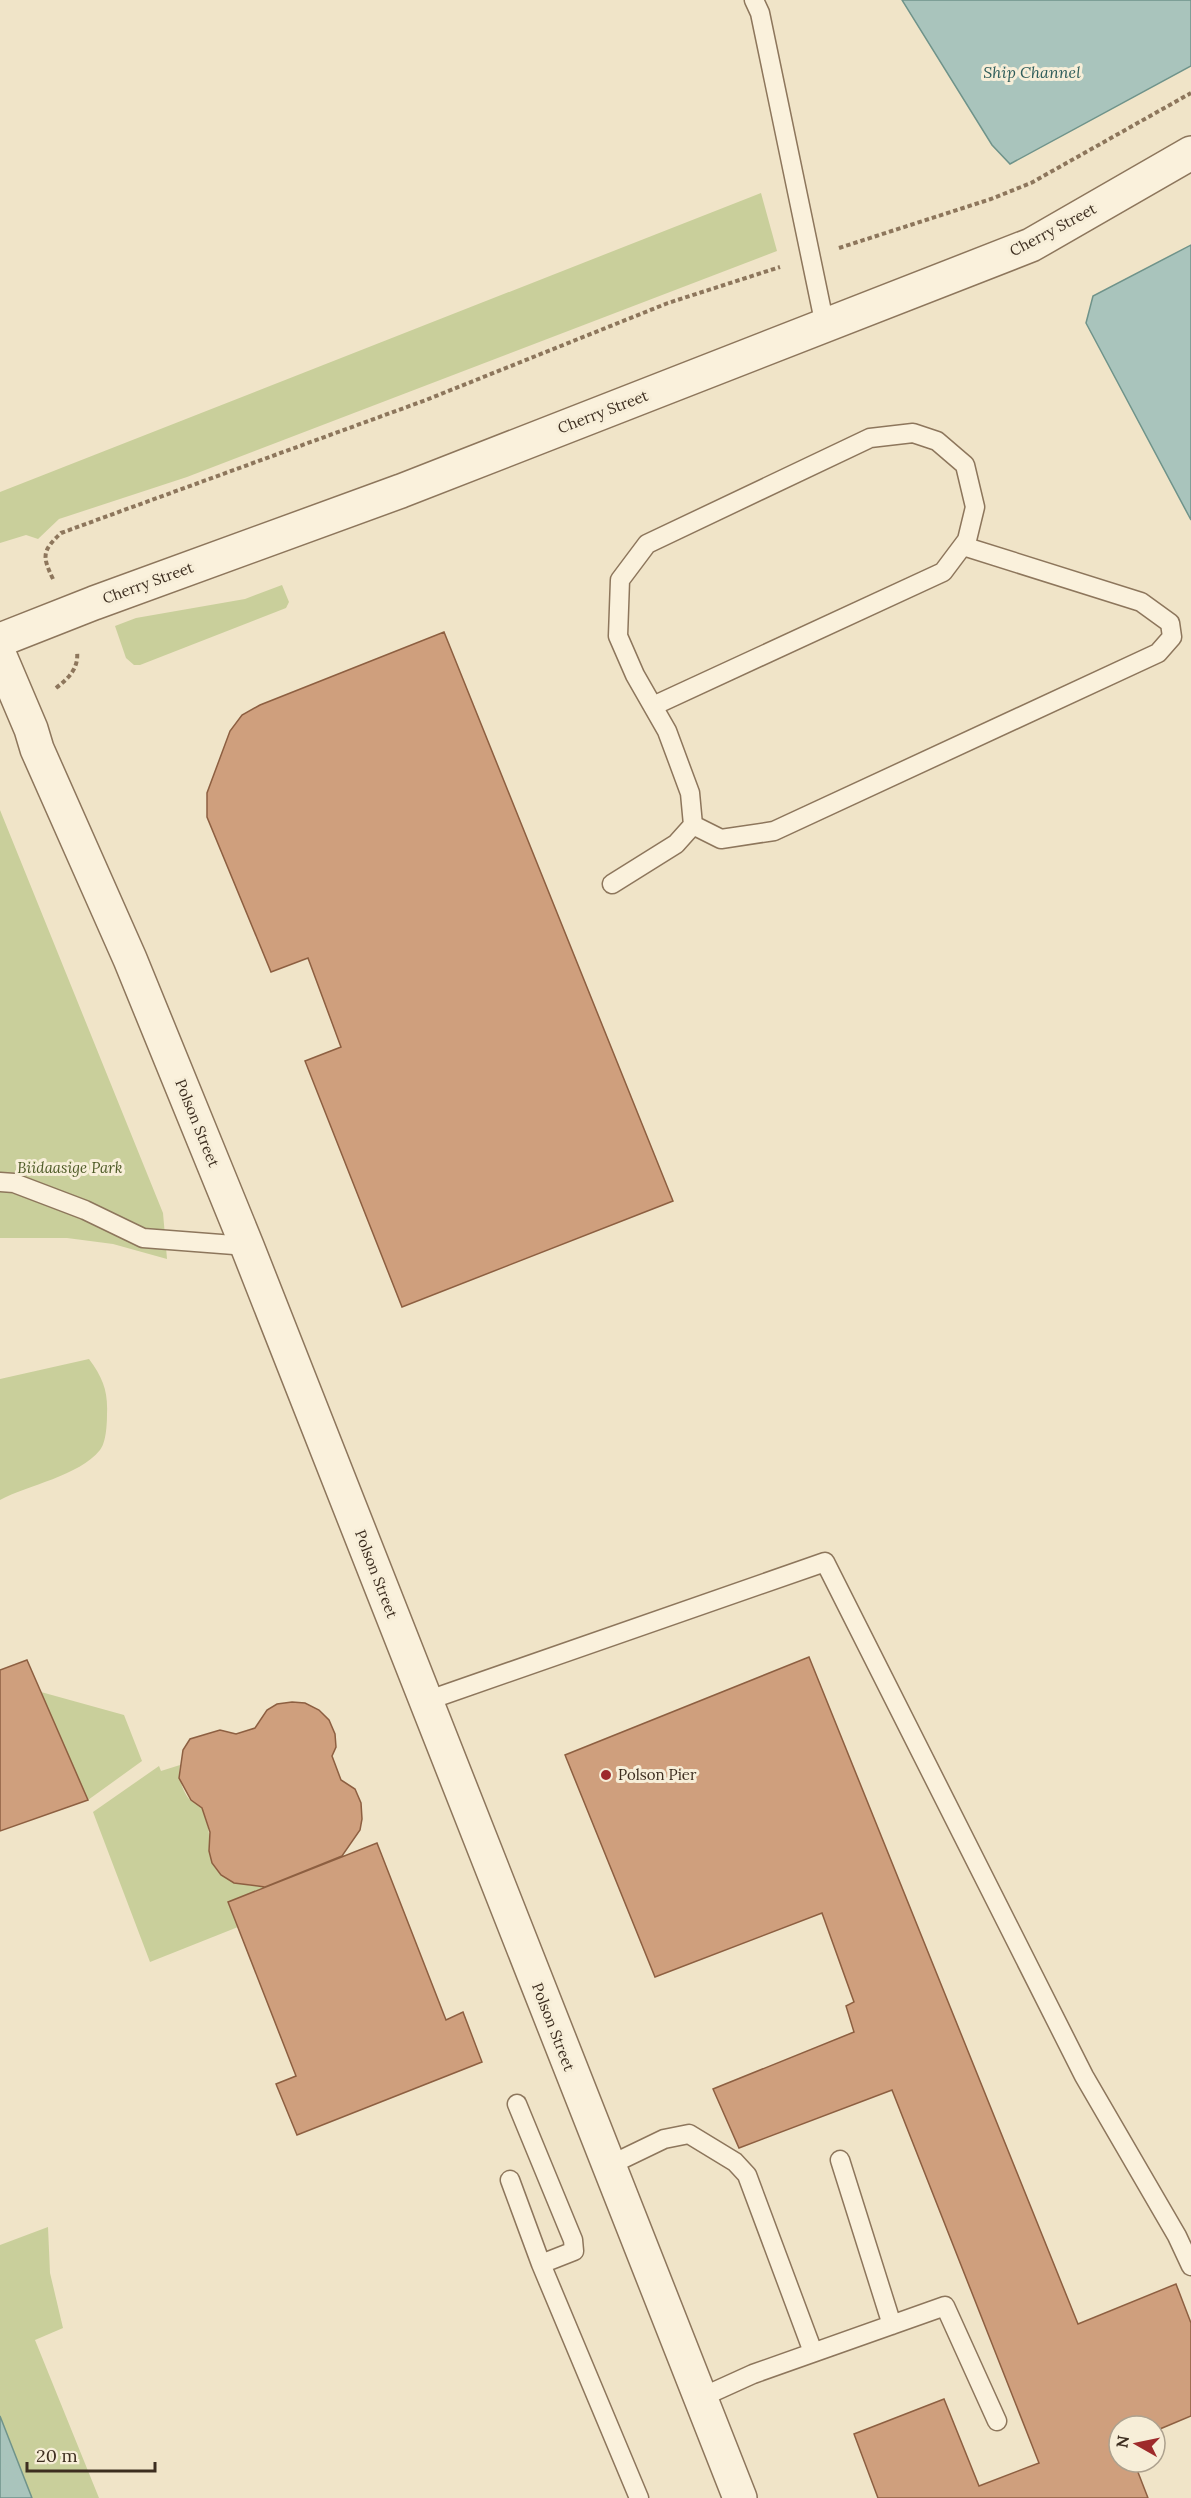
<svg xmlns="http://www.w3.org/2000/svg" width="1191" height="2498" viewBox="0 0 1191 2498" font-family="Lora,serif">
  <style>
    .green { fill: #c9cf9b }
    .water { fill: #a9c4bc; stroke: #6f938a; stroke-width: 1.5 }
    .building { fill: #cf9f7d; stroke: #8d5f41; stroke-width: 1.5 }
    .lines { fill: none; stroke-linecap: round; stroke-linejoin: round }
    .service-casing { stroke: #8d765c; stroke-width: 21 }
    .minor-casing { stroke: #8d765c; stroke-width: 36 }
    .tertiary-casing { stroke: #8d765c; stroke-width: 36 }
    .path { stroke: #8d765c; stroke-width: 4; stroke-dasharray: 4.5 3; stroke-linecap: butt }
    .service { stroke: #faf1dc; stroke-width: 18 }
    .minor { stroke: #faf1dc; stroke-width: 33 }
    .tertiary { stroke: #faf1dc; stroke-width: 33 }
    .poi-dot { fill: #9e2a2b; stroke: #f7eed8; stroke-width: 2 }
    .labels { text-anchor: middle; stroke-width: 6; stroke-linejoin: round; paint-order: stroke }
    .street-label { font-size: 15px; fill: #3d2e20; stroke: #f7eed8 }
    .park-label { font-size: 15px; font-style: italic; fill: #4d5a26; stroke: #f7eed8 }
    .poi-label { font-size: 15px; fill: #3d2e20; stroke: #f7eed8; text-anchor: start }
    .water-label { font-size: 16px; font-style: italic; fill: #2f5d5a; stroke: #f7eed8 }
  </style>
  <rect width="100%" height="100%" fill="#f0e4c8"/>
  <path class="green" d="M761,193L777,251L187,477L59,519L38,539L26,535L0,543V492Z
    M282,585L289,602L286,608L140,665H134L126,658L115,626L136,618L245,599Z
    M0,810L163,1213L167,1259L113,1244L67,1238H0Z
    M89,1359C103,1378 108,1391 107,1414C107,1424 106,1443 100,1450C79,1476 28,1485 0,1500V1379Z
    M41,1692L124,1715L142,1761L88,1800Z
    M180,1765C178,1777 182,1791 190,1800C194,1803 199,1804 202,1808C204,1811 205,1818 206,1821C210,1831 209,1839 209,1849C211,1880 240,1885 265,1887L228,1902L238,1927L150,1962L93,1812L159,1766L161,1771Z
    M48,2227L50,2273L63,2328L35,2340L99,2498H32L0,2416V2245Z"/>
  <path class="water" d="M902,0H1191V66L1010,164L992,145Z
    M1191,245V520L1086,323L1093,296Z
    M0,2416L32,2498H0Z"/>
  <path class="building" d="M444,632L673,1201L402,1307L305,1061L341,1047L308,958L271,972L207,817V793L230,731L242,715L260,705Z
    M809,1657L1078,2324L1176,2284L1191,2323V2416L1155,2431V2426H1119V2462H1134L1148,2498H878L854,2434L944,2399L979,2486L1039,2463L892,2090L739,2148L713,2089L854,2032L846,2006L854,2002L822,1913L655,1977L565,1755Z
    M27,1660L88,1800L0,1831V1670Z
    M292,1702L305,1703L319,1710L329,1720L335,1734L336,1747L332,1756L341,1780L355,1789L361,1803L362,1819L360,1830L342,1856L265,1887L234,1883L221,1875L212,1863L209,1851L210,1832L202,1808L191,1800L179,1778L183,1750L190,1739L220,1730L236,1734L255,1728L267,1710L277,1704Z
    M377,1843L446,2020L463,2012L482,2062L297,2135L276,2084L296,2076L228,1902Z"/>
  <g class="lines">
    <g class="service-casing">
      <path id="service" d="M754,0L760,13L825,326
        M693,825L721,839L774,831L1158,653L1172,637L1170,623L1141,602L963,546
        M612,884L676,844L693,825L690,793L667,731L635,675L618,636L620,580L647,544L870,438L913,433L937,441L965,465L975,507L967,540L943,572L653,706
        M0,1182L14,1183L85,1210L143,1238L247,1246
        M426,1701L825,1562L1084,2076L1177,2236L1191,2266
        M517,2104L573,2240L574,2251L541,2264L639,2498
        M840,2160L892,2325
        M608,2166L664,2139L689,2134L735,2162L747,2175L813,2352
        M510,2180L541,2264
        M700,2398L753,2374L945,2306L997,2421"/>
    </g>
    <g class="minor-casing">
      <path id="minor" d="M0,656L31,729L37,749L130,959L247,1246L740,2498"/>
    </g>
    <g class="tertiary-casing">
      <path id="tertiary" d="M0,640L94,603L401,491L1031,245L1191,153"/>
    </g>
    <path class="path" d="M839,248L991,199L1031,183L1191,93
      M53,579C42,556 42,551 61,533L426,400L668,303L780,267
      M56,688C69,678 79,668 77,651"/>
    <use href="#service" class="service"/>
    <use href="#minor" class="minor"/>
    <use href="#tertiary" class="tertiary"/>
  </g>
  <circle class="poi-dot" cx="606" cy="1775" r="6"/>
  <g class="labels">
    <g class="street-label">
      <text transform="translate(1053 230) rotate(-28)" y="5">Cherry Street</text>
      <text transform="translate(603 412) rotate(-21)" y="5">Cherry Street</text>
      <text transform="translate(148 583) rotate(-20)" y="5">Cherry Street</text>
      <text transform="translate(197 1123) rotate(68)" y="5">Polson Street</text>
      <text transform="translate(376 1574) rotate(69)" y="5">Polson Street</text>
      <text transform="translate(553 2027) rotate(69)" y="5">Polson Street</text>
    </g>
    <g class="park-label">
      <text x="70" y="1173">Biidaasige Park</text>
    </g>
    <g class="poi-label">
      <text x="618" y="1780">Polson Pier</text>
    </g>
    <g class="water-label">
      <text x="1032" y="78">Ship Channel</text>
    </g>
  </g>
  <g transform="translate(1137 2444) rotate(279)"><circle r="28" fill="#f7eed8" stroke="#ada18e" stroke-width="1.5"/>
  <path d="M0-4.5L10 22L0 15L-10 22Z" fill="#9e2a2b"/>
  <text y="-9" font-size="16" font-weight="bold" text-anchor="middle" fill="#3d2e20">N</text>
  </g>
  <path d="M27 2462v9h128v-9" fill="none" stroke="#3d2e20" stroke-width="3"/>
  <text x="36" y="2462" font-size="18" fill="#3d2e20" stroke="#f7eed8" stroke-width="4.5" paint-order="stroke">20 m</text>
</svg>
